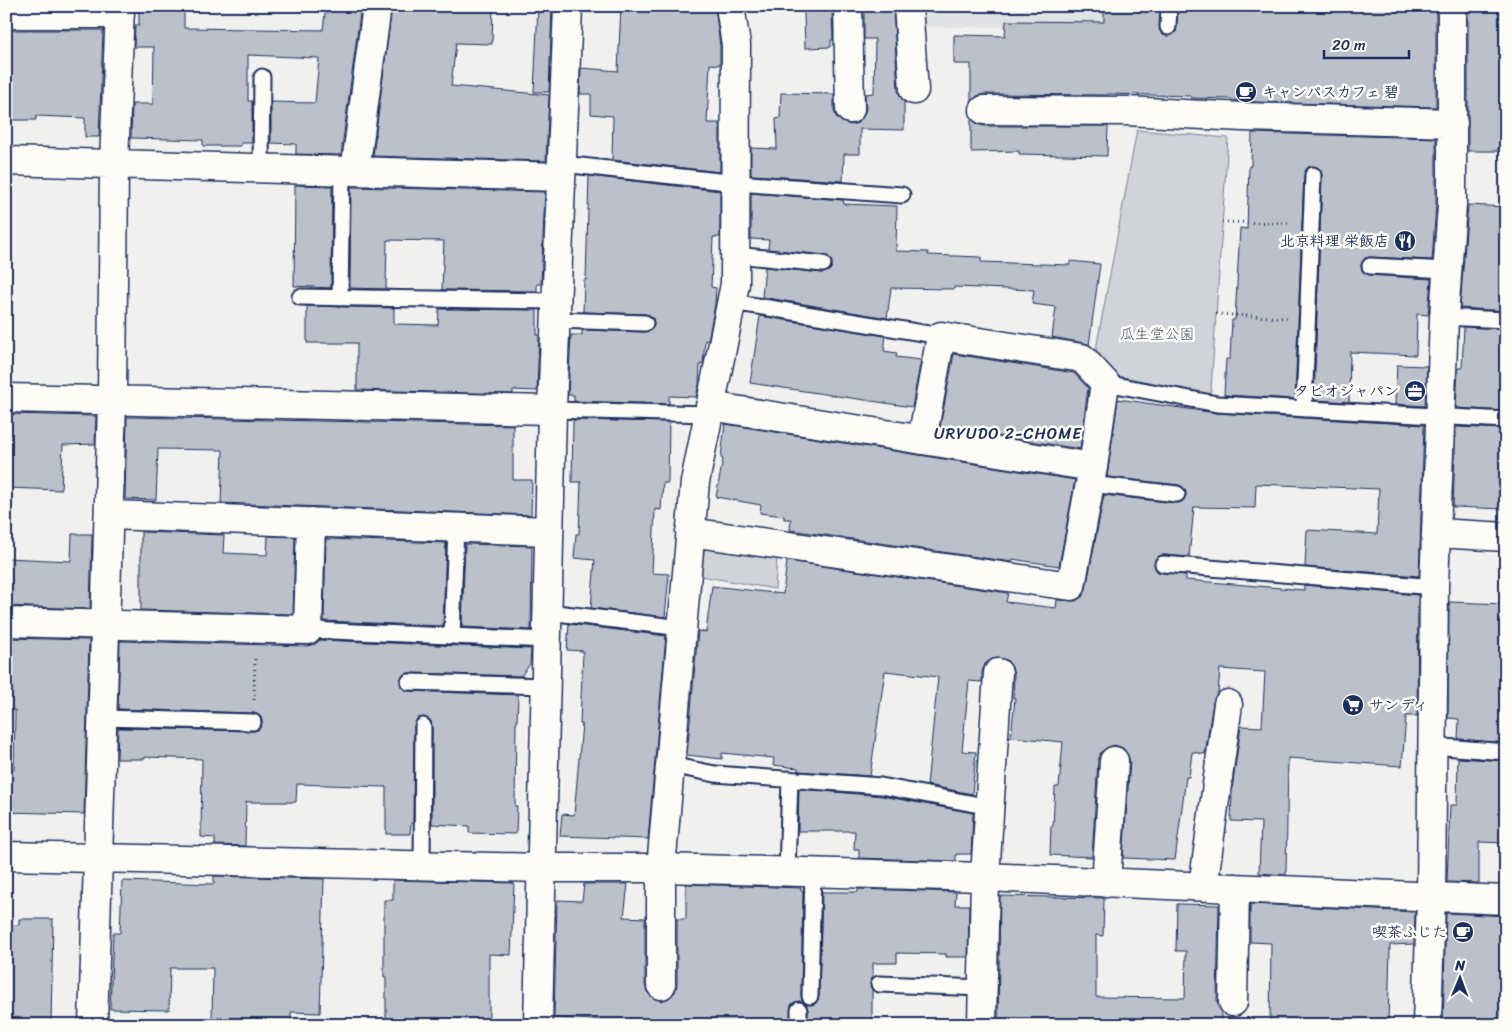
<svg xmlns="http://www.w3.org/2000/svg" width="1512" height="1031" viewBox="0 0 1512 1031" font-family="Sriracha,'Klee One',sans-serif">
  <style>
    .built { fill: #e0e2e3 }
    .green { fill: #d0d3d8; stroke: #76819b }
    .building { fill: #bbc0ca; stroke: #1b2f5e }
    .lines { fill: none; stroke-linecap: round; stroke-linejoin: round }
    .service-casing { stroke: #1b2f5e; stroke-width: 19 }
    .minor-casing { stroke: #1b2f5e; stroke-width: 31 }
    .path { stroke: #1b2f5e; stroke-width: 3; stroke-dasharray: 1 4; stroke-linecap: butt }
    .service { stroke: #fdfcf7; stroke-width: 15 }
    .minor { stroke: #fdfcf7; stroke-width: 28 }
    .labels { text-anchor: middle; stroke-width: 5; stroke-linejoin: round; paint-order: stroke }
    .poi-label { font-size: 15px; font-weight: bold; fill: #1b2f5e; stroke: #fdfcf7; text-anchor: end }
    .park-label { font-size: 15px; fill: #48587c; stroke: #fdfcf7 }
    .neighbourhood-label { font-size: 16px; letter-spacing: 1px; fill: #1b2f5e; stroke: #fdfcf7 }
  </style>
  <rect width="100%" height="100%" fill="#f0f0ee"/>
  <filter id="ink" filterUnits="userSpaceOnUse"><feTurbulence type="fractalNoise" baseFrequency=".02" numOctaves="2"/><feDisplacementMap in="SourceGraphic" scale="10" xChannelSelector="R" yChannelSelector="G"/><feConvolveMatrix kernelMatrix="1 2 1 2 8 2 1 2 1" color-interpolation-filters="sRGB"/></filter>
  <g filter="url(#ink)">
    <path class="built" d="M917,6H1134V27H918Z"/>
    <path class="green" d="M1137,130L1228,138L1210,404L1120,386L1096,349Z
      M703,545L777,557L775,589L701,576Z"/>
    <path class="building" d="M139,6H184V28L323,30L326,6H361L341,155L296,154V144L271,143V102L315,103L319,58L248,55V101H252V143H241V146H203V140L131,138L132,104H153L154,47H134L135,25H139Z
      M392,6H493L492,44L456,43L451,86L549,95L546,161L373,156Z
      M538,6H552L549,92H534Z
      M621,6H715L720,46V65L710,64L707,123H720V172L612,160L613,116L591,114V94H580L581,68L618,71Z
      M864,6H893L898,91L901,98L904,102V130L860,129V154H844L843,181L751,175V148L777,149L776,119L780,118L781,93L834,94V110L836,117L842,122L851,125L858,123L863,117L866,109L865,94L874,93L875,39H864Z
      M1104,6H1160V31L1163,35L1168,36L1176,32L1178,6H1436V107L1254,102L1232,100V99L1191,98V96L1108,94V95L984,94L977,96L971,102V64H954V35L1005,36L1006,21L1104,22Z
      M1468,6H1506V148H1498V151H1468Z
      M832,11L833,40H831V47L805,48L804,12Z
      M6,30H103L99,137H85V118L36,116V120H6Z
      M971,118L977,124L984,126H1108L1107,156L1019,154V151L971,152Z
      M1252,133L1436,138V204L1432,260L1370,257L1365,258L1361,265L1362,271L1369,275L1431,279L1428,315L1417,314L1416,355L1350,352L1349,402L1314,400L1322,175L1321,170L1314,166L1308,167L1304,175L1295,399L1224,395L1226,359H1230L1232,320H1235L1240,228L1247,229L1249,166H1251Z
      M589,176L720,191V237H713L711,287L716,288L715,304L708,341L705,340L703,365L700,364L699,384L696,397L669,396V404L574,401V395H568L571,335H582V330L645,332L653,328L654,324L653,318L645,314L583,312L584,280H586Z
      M295,185L332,186L331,288L294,286Z
      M351,187L545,192L541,284H537V291L442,290L444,241L387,240L386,289L350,288Z
      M751,193L843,200L844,204L897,206L896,251L928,252V255L981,257V262L1070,265V261L1100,264L1089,345L1084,343L1052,337L1056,307L1032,304L1034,290L954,287V289L891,288L887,318L762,297L765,267L823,273L830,270L832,264L831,260L824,255L768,249L769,240L751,239Z
      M1468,205L1506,207V311L1460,308Z
      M307,306L394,308V324L438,325L439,309L537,310V335H539L537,391L513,390V394L357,390V343H307Z
      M760,316L886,336L884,351L897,353L896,357L921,360L912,407L750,383Z
      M1464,327L1506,329V411L1456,408L1458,368H1462Z
      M954,354L1074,373L1088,388L1080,449L940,427Z
      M1397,365L1427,366L1425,406L1395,404Z
      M1118,399L1216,413L1424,425L1419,576L1305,567L1307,530L1377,534L1379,489L1256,484L1255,508L1194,507L1189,557L1163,555L1156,558L1154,563L1155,568L1158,572L1186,575V580L1304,590V585L1418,595L1417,716H1406L1402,766L1288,758L1286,875L1259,873L1261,822L1231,821L1232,789L1241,726L1262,727L1265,672L1220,669L1218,693L1213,702L1205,754L1192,752L1189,777H1186L1175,860L1123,858L1130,762L1128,755L1123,748L1115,745L1108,747L1101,752L1098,760L1092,857L1050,855L1051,826H1053L1055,787H1059L1063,742L1011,737L1015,698H1013L1014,674L1012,667L1007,660L999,658L992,659L985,664L982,672V682L969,681L962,751L976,752L972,794L927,785L938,677L885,671L870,776L798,771V768L773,765L774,758L722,753V759L687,755L698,631L706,632L712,586L783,594L787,561L1008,593L1006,602L1056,608L1057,600L1076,601L1083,596L1086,589L1104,495L1176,503L1181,502L1186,496L1185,490L1179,485L1107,477Z
      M6,414L96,416L95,444L63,445L61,490L6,488Z
      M127,417L513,425V480H532L531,515L221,503L223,450L158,449L156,500L125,499Z
      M573,420L669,422L668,483H663L661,510L655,509L652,573L669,574L665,617L591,608L595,560L574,558L576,534H579L581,482H572Z
      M725,424L1075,480L1059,566L1012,559V562L790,530L791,519H784V516L760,513L761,505L716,497L723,459L721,458Z
      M1456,427L1506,429V509L1453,507Z
      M141,532L224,535L223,553L267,555L268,536L295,537L293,614L141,610Z
      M72,534H92L90,609L6,606V558L71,561Z
      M326,539L446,543L443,626L324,621Z
      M465,544L532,546L531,630L462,627Z
      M1449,602L1506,604V743L1458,739L1459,719L1448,718Z
      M569,624L666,636L648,839L560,836L562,814L574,815L582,724H580L583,651L567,650Z
      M6,638L89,640L84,814L6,812V770H14L15,710L6,709Z
      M320,640L531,649L530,664L521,676L409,673L404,674L400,681L401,687L409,691L518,695L517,723H516L515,806H517L516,834L469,833V826L432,824V726L431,721L424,717L418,718L414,726L413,823H411L410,834H386V787L297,784L296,802H246L245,846L215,845V838L201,837L202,759L145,757V759H117L118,728L253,731L258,730L262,723L261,717L253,713L118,709L120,641L308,646L315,644Z
      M1458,758L1506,761V843L1479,842V883L1447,882L1450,805H1457Z
      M799,789L882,796L973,813L971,854H956V861L859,858V849H854L855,831H798Z
      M214,876L324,879L320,1013L291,1012V1025H242V1018H212L213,968H170L169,1010L110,1009L113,933H120L122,881L214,884Z
      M393,880L514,883L511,955L489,954V1025H386V977H384V900H393Z
      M584,884H628L624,917L645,918V985L647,992L653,998L661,1001L669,998L675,992L677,985V919H686V884L801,888V891H803L801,996L803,1002H795L791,1005L790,1022L752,1021V1025H654V1023L554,1018L557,900L582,901Z
      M858,889L956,892L955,905H969L968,957H946V954L897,953V963H873V977L870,984L872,990V1024L808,1021V1010L806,1004H815L819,996L822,892H858Z
      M1000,896L1104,898L1103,936L1096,935V997L1185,998L1186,951H1176L1177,904L1219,905L1217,1002L1221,1011V1025H998Z
      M1250,904L1415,912L1414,944L1390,945L1388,1025H1270L1271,943L1250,942Z
      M1446,913L1506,916V1025H1443Z
      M19,919H53L51,1025H6V924L19,925Z"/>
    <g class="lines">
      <g class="service-casing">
        <path id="service" d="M1168,27L1169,6
          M562,164L737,183L902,195
          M261,168L262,77
          M736,255L823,264
          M1370,266L1447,270
          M300,297L556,301
          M340,298L342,171
          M732,302L941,336
          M1444,317L1506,320
          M555,320L645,323
          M1105,383L1217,404L1506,420
          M1304,409L1313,175
          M552,410L709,414
          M1090,484L1177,494
          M1163,564L1434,587
          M548,612L682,628
          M308,630L547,640
          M452,636L456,527
          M409,682L546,686
          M103,718L253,722
          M1432,746L1506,752
          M670,765L715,774L881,786L990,807
          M422,866L423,726
          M787,872L790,779
          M879,984L983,988
          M810,996L813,872
          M799,1025V1010"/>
      </g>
      <g class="minor-casing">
        <path id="minor" d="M848,6L850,109
          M908,6L914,90
          M6,14H120
          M984,110L1126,111L1243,117L1453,123
          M6,161L561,177
          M355,171L377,6
          M6,398L552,410
          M710,406L1093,467
          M109,515L549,531
          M690,532L1071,586L1093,467L1105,383L1082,358L941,336L922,440
          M1437,533L1506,537
          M6,622L308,630L311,522
          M6,856L542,868H661L985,877L1506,900
          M1106,883L1114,761
          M1203,887L1228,704
          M661,985V868L695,482L735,284L736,45L730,6
          M1233,1002L1235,888
          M93,1025L112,401L114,164L120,6
          M538,1025L552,410L568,6
          M982,1025L985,877L998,673
          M1427,1025L1431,897L1434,587L1444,317L1452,205V6"/>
      </g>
      <path class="path" d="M1222,222L1290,223
        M1216,314L1287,318
        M254,700L255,656"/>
      <use href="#service" class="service"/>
      <use href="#minor" class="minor"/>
    </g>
  </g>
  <defs>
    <g id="cafe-disc" transform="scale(1.125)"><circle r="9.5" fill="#1b2f5e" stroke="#fdfcf7"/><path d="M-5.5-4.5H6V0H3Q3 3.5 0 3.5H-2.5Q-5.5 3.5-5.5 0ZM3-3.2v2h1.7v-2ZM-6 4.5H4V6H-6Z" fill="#fff"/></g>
    <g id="restaurant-disc" transform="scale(1.125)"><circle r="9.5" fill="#1b2f5e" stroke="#fdfcf7"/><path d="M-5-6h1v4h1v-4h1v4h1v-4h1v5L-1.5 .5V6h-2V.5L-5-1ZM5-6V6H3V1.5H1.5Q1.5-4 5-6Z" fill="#fff"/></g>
    <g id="office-disc" transform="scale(1.125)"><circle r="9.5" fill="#1b2f5e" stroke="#fdfcf7"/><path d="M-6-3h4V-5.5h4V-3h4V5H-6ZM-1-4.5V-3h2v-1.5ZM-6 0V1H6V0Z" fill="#fff"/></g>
    <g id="supermarket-disc" transform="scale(1.125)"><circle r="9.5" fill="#1b2f5e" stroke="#fdfcf7"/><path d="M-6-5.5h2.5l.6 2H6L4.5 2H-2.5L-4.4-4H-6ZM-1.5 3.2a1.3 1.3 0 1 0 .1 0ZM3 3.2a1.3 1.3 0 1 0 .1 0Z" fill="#fff"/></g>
  </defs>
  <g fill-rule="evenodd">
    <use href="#cafe-disc" x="1246" y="92"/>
    <use href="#restaurant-disc" x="1405" y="241"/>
    <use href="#office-disc" x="1415" y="391"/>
    <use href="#supermarket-disc" x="1353" y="705"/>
    <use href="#cafe-disc" x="1463" y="932"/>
  </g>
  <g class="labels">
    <g class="poi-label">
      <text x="1262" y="97" text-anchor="start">キャンパスカフェ 碧</text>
      <text x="1389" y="246">北京料理 栄飯店</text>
      <text x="1399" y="396">タピオジャパン</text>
      <text x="1369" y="710" text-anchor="start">サンディ</text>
      <text x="1447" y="937">喫茶ふじた</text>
    </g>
    <g class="park-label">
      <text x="1157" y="339">瓜生堂公園</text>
    </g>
    <g class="neighbourhood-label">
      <text x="1008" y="439">URYUDO 2-CHOME</text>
    </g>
  </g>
  <rect width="1512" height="1031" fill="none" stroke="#fdfcf7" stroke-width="25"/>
  <rect x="12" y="12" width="1487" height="1006" fill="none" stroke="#1b2f5e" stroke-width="2" filter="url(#ink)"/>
  <g transform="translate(1460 978) rotate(1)" stroke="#fdfcf7" stroke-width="4" paint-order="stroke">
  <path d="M0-4L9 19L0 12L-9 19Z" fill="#1b2f5e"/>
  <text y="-8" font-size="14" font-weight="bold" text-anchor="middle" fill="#1b2f5e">N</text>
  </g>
  <path d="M1324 50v8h85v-8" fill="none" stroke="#1b2f5e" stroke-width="2.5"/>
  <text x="1332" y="50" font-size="15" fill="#1b2f5e" stroke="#fdfcf7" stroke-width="4" paint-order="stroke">20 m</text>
</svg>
